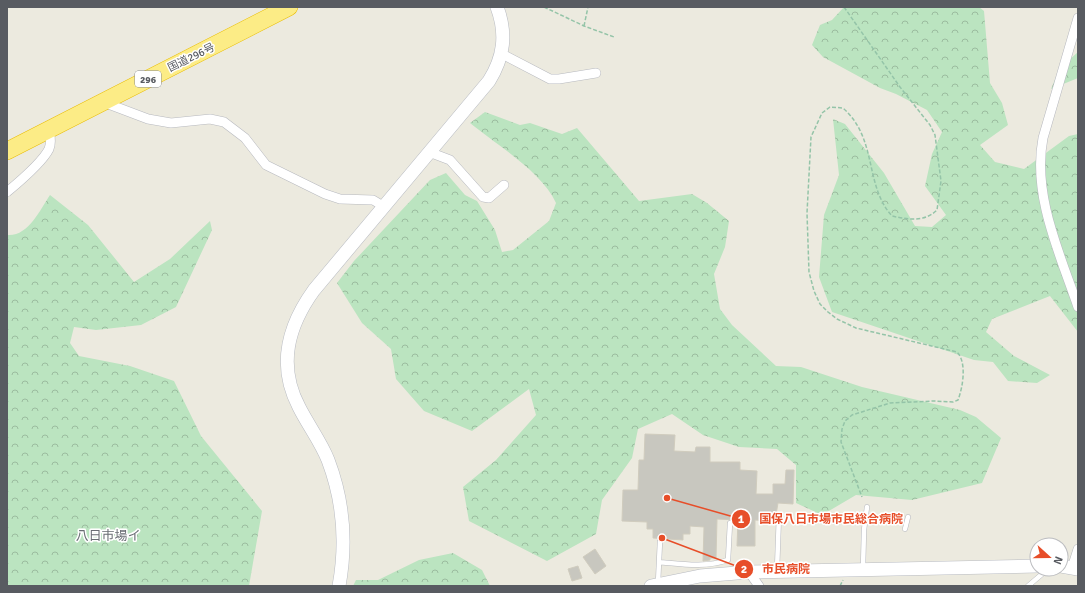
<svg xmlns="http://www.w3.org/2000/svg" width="1085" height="593" viewBox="0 0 1085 593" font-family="Signika,'Noto Sans JP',sans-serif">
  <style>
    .forest { fill: url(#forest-crowns) }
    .building { fill: #c8c7bf; stroke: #d0ccbe }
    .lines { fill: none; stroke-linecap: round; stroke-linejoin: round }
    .lane-casing { stroke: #b7b9bf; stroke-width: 5.5 }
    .street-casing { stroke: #b7b9bf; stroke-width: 10 }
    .secondary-casing { stroke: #b8bbc2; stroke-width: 14 }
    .highway-casing { stroke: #e9bc01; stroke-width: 18 }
    .path { stroke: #94c4a8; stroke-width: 1.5; stroke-dasharray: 4 2; stroke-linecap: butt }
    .lane { stroke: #fff; stroke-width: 4.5 }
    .street { stroke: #fff; stroke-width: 9 }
    .secondary { stroke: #fff; stroke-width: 13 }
    .highway { stroke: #fcec86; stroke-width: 17 }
    .labels { text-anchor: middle; stroke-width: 3; stroke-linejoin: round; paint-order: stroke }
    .shield { fill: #fff; stroke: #8a8c90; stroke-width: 1 }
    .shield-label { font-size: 10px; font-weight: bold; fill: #585b61 }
    .street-label { font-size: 11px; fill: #585b61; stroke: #fff }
    .quarter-label { font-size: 13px; fill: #696d73; stroke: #fff }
    .leader { fill: none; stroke: #e74e29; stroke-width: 1.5 }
    .callout-dot { fill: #e74e29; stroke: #fff; stroke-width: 1.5 }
    .mark-label { font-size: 12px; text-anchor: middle; font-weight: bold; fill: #fff }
    .callout-label { font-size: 12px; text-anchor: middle; font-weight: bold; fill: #e74e29; stroke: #fff; stroke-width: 3; stroke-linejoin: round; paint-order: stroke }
  </style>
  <defs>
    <pattern id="forest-crowns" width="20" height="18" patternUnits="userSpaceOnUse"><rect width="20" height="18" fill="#bbe4c0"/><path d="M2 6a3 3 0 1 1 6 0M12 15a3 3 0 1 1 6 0" fill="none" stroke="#9bbc9f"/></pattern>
  </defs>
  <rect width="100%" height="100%" fill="#eceadf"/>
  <path class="forest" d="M844,7H979L984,11L990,83L1002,103L1008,125L980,145L995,162L1024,169L1069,136L1078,134V332L1050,296L992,319L986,332L1014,356L1050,375L1037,383L1008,381L993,362L974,360L832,312L819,277L824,215L839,175L833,119L845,124L884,173L915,226L932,227L946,215L925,186L932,154L942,132L927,110L896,94L880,88L823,57L812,45L820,25L832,20Z
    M1078,52V78L1051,89L1060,68Z
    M485,112L520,125L530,123L562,134L577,128L639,201L692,194L707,203L729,221L725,247L714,274L720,309L732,325L776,366L801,367L862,387L960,410L976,417L1001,438L982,483L912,500L856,495L822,515L796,503V465L777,449L739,447L703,435L672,414L638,429L632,458L602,500L596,534L547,561L469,521L463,487L496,460L536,415L529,389L472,431L424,411L396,379L391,349L362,323L337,283L354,261L430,180L446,173L465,195L477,201L495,230L502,252L513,250L549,221L556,203C542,172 497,145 470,123Z
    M50,195L88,225L134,282L170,259L210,221L212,230L176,307L141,325L96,330L74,327L70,343L79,356L130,366L174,381L201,436L262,511L249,586H7V235C28,237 40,210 50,195Z
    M453,553L482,570L490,586H353L356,580H378L419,560Z"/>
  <path class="building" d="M645,434L675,435L674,451L695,452L696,447H710V462H740V470L757,471L756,494H773V484H785L786,470H794L793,504L778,503L775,521L755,520V546H737L738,520L717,519L716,558H710V560L703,561L704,527L690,526V534H683V540L653,538V529H647V522L622,521L623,490H638L639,460H644Z
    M595,549L606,566L595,574L583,557Z
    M578,566L582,578L572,581L568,569Z"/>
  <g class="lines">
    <g class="lane-casing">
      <path id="lane" d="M905,529L908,517
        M659,562C682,564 705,568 728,560L730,523
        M863,568L864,530L867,507
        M777,570L779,515
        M658,583L660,541
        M1028,586L1048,569"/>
    </g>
    <g class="street-casing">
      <path id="street" d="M1078,18L1043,138C1032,195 1060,254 1078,307
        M502,54L550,79H559L596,73
        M103,102L148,119L171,123L210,119L224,122L245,138L266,165L325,194L340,199L373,200L383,206
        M429,152L450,160L483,197L489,198L504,185
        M7,192C19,182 42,163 49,149C52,142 50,136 49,130
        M1072,568L1078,549
        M749,572L759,586"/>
    </g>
    <g class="secondary-casing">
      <path id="secondary" d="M1061,566L1078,569
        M339,586C347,542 344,502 328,460C321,442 308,425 299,407C277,365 288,326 314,290L489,81C504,57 507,34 497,7
        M651,586L700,576L749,572L1037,566"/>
    </g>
    <g class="highway-casing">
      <path id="highway" d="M7,151L289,7"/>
    </g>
    <path class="path" d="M544,7L584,26L614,37
      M844,7L900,87L930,125L935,135L941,181L937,210C924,223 906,219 892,216C864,185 878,139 843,108L830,107L822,113L811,137L807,213L809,272L814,291L820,304L828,312L837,319L856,328L957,352C967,362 963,387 958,400L953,402L934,401L890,403L852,415L845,421L842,429L841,442L862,497
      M584,26L588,7
      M840,586L843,580"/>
    <use href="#lane" class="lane"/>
    <use href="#street" class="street"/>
    <use href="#secondary" class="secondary"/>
    <use href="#highway" class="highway"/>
  </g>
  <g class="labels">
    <rect class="shield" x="135" y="71" width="26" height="16" rx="3"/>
    <g class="shield-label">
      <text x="148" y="83">296</text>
    </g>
    <g class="street-label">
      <text transform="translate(191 57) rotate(-26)" y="4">国道296号</text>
    </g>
    <g class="quarter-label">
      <text x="108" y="540">八日市場イ</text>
    </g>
  </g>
  <path class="leader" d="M667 498L741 519M662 538L744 569"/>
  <g class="callout-dot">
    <circle cx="667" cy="498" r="4"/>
    <circle cx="662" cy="538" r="4"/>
    <circle cx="741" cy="519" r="10"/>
    <circle cx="744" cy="569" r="10"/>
  </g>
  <g class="mark-label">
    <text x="741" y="523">1</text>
    <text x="744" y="573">2</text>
  </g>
  <g class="callout-label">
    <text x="831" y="523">国保八日市場市民総合病院</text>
    <text x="786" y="573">市民病院</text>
  </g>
  <rect width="1085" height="593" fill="none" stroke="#585b61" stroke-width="16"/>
  <g transform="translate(1049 557) rotate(111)"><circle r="19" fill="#ffffff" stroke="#bcbdc0"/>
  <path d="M0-3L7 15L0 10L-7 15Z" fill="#e74e29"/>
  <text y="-6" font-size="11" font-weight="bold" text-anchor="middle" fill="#585b61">N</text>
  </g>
</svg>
